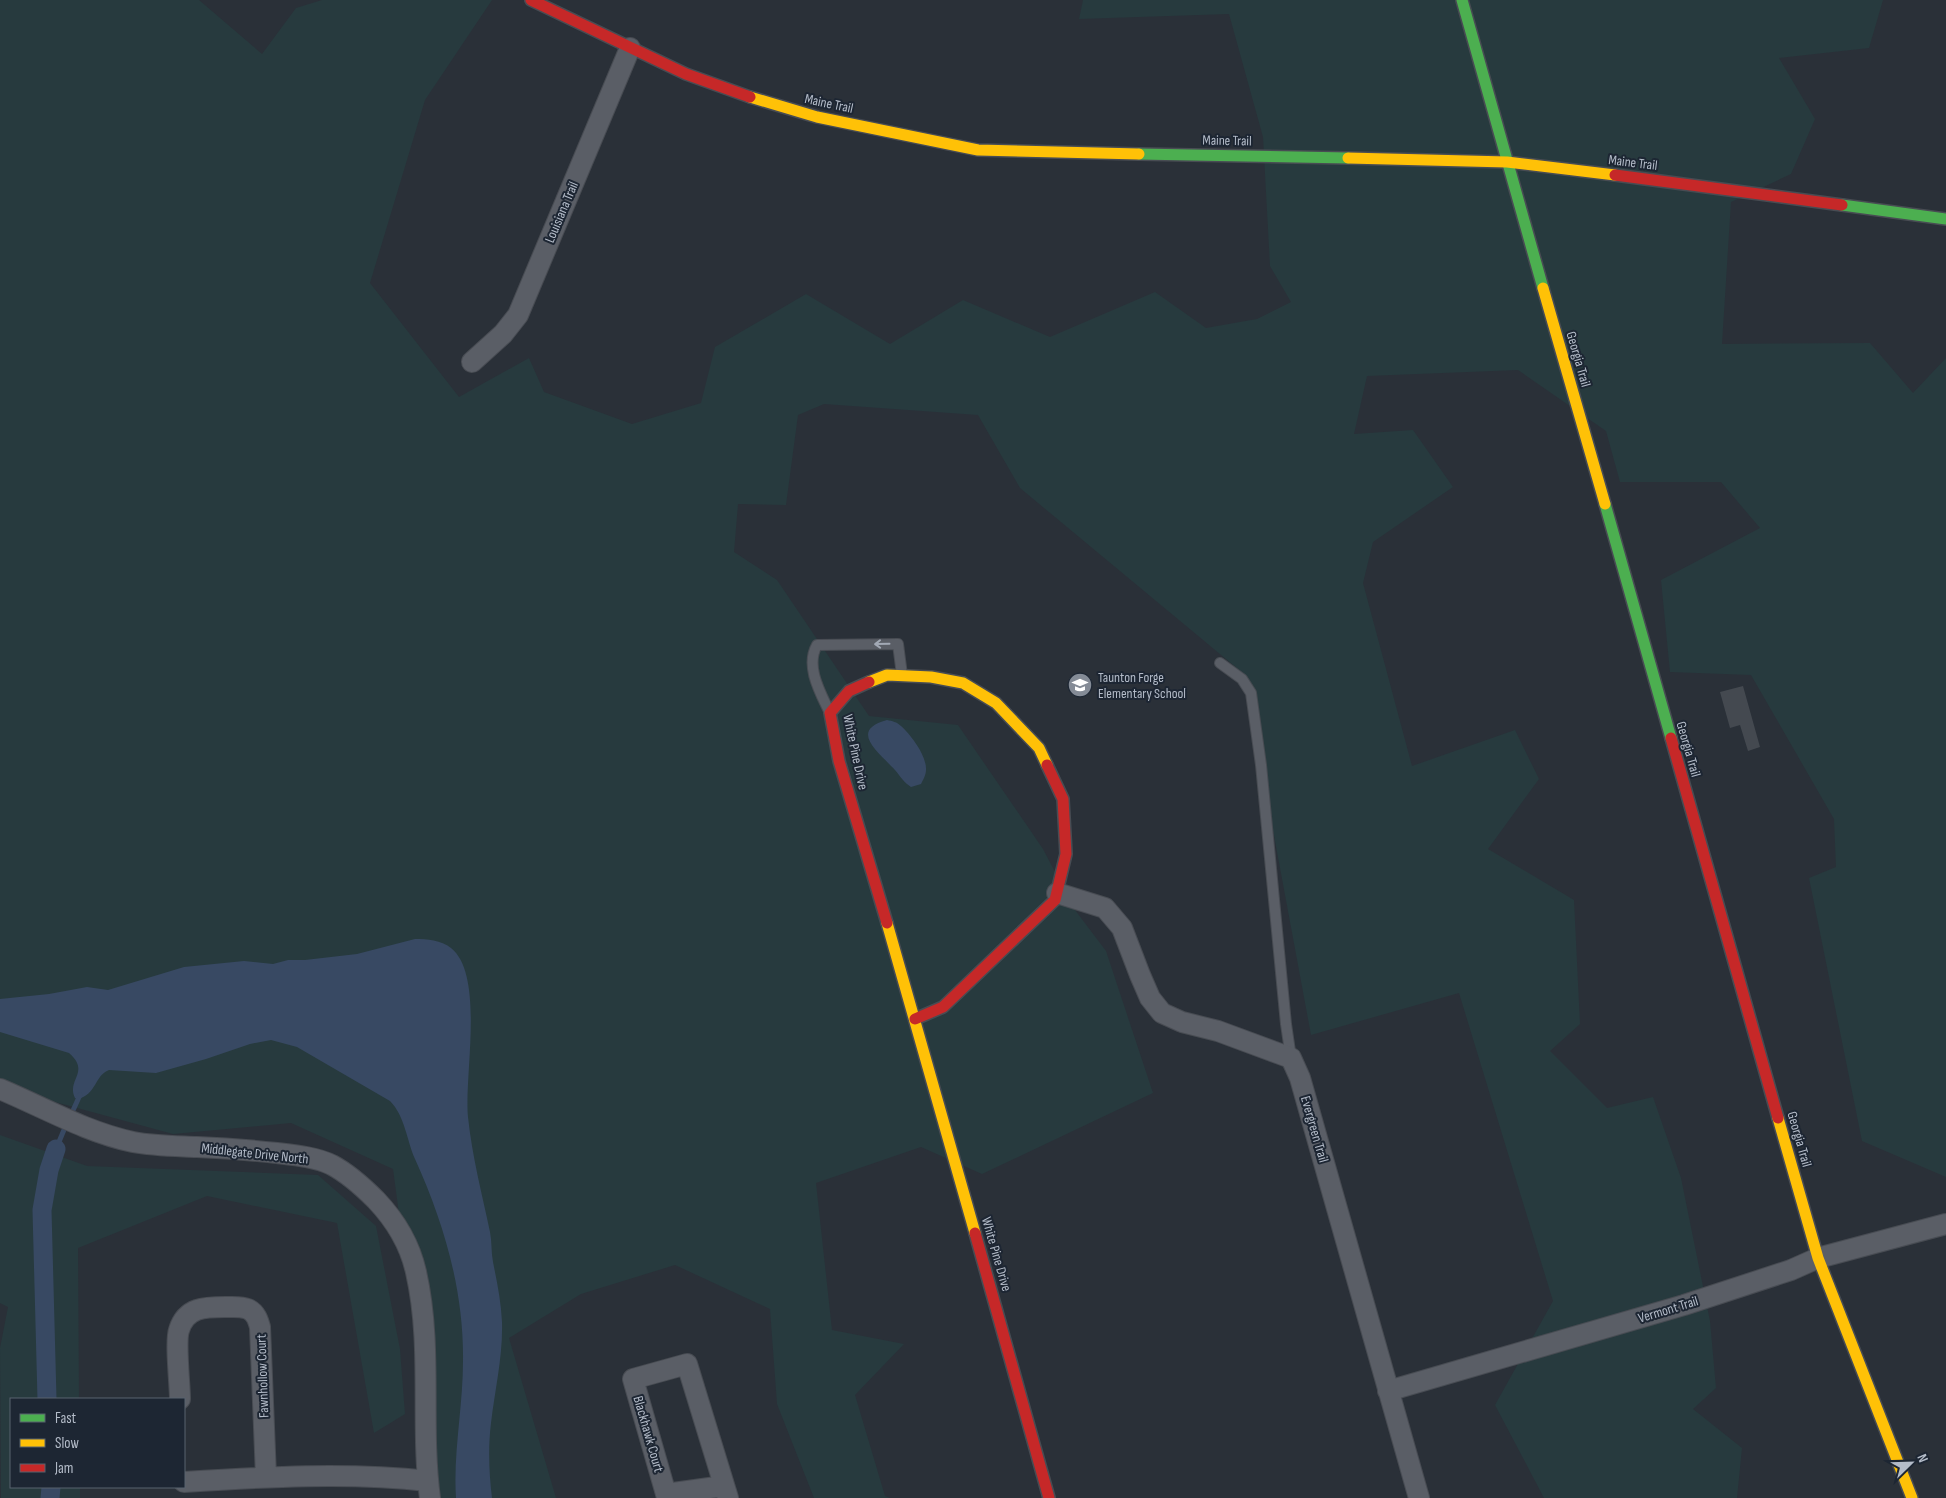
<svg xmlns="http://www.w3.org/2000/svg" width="1946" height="1498" viewBox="0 0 1946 1498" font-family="'Sofia Sans Condensed',sans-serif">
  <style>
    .green { fill: #273a3e }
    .water { fill: #384963 }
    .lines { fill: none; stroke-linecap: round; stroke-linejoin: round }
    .stream { stroke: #384963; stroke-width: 5 }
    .canal { stroke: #384963; stroke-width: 19 }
    .building { fill: #444950 }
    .lane-casing { stroke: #484c53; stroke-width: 12 }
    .street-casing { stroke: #484c53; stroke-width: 22 }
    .fast-casing { stroke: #484c53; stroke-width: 14 }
    .slow-casing { stroke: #484c53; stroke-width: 14 }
    .jam-casing { stroke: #484c53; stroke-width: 14 }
    .lane { stroke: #5a5e66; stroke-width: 10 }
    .street { stroke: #5a5e66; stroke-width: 20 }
    .fast { stroke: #4caf50; stroke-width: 11 }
    .slow { stroke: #ffc107; stroke-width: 11 }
    .jam { stroke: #c62828; stroke-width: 11 }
    .oneway { stroke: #a2a9b5 }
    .labels { text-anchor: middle; stroke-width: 4; stroke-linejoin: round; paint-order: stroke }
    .street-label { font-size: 14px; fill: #b4bcc9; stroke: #1d2633 }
    .poi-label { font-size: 14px; fill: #b4bcc9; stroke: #1d2633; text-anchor: start }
  </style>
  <rect width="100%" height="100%" fill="#2a3038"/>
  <path class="green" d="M0,0H199L262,54L296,8L322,0H492L425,100L370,283L459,397L529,358L544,392L632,424L701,403L715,347L806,294L890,344L963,300L1050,337L1155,292L1206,328L1257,319L1291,302L1270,266L1263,137L1229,14L1079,19L1083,0H1883L1869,48L1779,58L1815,119L1791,174L1731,202L1722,344L1870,343L1913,393L1946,358V1177L1862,1141L1809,878L1836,867L1834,819L1751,675L1670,672L1661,580L1760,528L1721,482H1620L1606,431L1518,370L1367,376L1354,434L1413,430L1453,487L1373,542L1363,583L1412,766L1515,730L1539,779L1488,849L1574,900L1580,1024L1550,1051L1607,1108L1653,1097L1681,1178L1710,1321L1716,1388L1693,1409L1742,1448L1737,1498H1544L1495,1405L1553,1301L1459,993L1311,1035L1244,674L1020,488L978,415L824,404L798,415L786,505L738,504L734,552L777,580L869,716L958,725L1043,849L1075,910L1106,951L1153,1093L982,1174L921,1147L816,1183L832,1330L904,1344L855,1395L885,1496L890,1498H814L777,1404L770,1309L675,1265L581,1294L509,1338L556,1498H437L393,1169L291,1123L173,1134L0,1087Z
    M0,1135L87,1166L318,1175L376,1226L400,1349L405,1414L374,1433L337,1223L207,1196L78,1248L79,1399H11V1487H80V1498H1L0,1348L8,1307L0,1303Z"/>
  <path class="water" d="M887,720C892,721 897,722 901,726C911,735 927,756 926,770C926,775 923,780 921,784L911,787L907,784C901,779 897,771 891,766C876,750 850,730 887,720Z
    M415,939C427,939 441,940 451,948C485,975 464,1076 468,1117C472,1156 482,1194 490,1232C492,1242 491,1252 493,1262C497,1282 501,1301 502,1322C503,1356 495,1389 491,1423C488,1448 489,1473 492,1498H456C453,1453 463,1407 463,1361C464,1291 444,1223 415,1159C407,1141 405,1116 390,1101L297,1047L271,1040L250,1044L206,1059L156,1073L109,1070C94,1076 97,1094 78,1099L75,1098C66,1080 91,1072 69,1053L0,1032V999L49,994L87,987L108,990L184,967L244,961L273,964L288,960H305L357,954Z"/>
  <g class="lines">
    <path class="stream" d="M70,1117L80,1095
      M56,1149L66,1125"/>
    <path class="canal" d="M47,1399L42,1210L49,1170L56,1149
      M50,1498L51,1487"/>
  </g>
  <path class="building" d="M1743,686L1760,747L1748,751L1740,725L1730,728L1720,692Z"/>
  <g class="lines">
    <g class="lane-casing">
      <path id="lane" d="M1220,663L1242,679L1251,693L1261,765L1286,1024L1291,1058
        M829,711C820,692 805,666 817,645L898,644L902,675"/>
    </g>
    <g class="street-casing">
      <path id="street" d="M472,362L503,334L518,315L630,48
        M1057,893L1105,908L1122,928L1140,975L1150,998L1162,1013L1182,1022L1218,1031L1291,1058L1300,1078L1419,1498
        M0,1089C45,1108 86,1132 133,1142C154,1146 176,1146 197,1147C224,1148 250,1150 277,1153C294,1155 316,1157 332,1165C349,1174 363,1187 376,1200C395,1220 410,1245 416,1272C433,1347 420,1423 430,1498
        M1388,1391L1684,1305L1791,1270L1818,1258L1946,1224
        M180,1399C180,1385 175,1342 179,1330C186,1307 205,1307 225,1307C233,1307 241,1306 248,1309C256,1313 258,1320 260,1327L266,1477
        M184,1482C265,1477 347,1472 428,1481
        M724,1486L666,1494L633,1379L687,1364L728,1498"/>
    </g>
    <g class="fast-casing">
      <path id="fast" d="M1462,0L1543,288
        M1139,154L1348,158
        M1842,205L1946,219
        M1605,504L1671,738"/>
    </g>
    <g class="slow-casing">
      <path id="slow" d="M750,97L817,117L978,150L1139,154
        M1348,158L1507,162L1615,175
        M1543,288L1605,504
        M869,682L887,675L931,677L963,683L996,703L1039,748L1047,765
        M887,923L975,1233
        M1778,1118L1818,1258L1912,1498"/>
    </g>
    <g class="jam-casing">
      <path id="jam" d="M531,0L686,74L750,97
        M1615,175L1842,205
        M869,682L849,691L830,713L839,761L887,923
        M1671,738L1778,1118
        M915,1019L943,1007L1055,900L1066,854L1063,799L1047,765
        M975,1233L1049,1498"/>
    </g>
    <use href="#lane" class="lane"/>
    <use href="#street" class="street"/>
    <use href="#fast" class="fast"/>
    <use href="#slow" class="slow"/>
    <use href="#jam" class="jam"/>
  </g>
  <defs><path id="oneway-shaft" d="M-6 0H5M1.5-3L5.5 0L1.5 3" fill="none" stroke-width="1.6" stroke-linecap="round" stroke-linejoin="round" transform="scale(1.25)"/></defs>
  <use class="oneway" href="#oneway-shaft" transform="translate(882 644) rotate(179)"/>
  <defs>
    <g id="school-disc" transform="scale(1.25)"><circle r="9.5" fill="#848b96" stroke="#1d2633"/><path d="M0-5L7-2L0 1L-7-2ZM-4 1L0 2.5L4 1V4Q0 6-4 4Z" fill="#fff"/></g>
  </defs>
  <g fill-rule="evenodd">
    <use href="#school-disc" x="1080" y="685"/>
  </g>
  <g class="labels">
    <g class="street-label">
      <text transform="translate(829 103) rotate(12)" y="5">Maine Trail</text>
      <text transform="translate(1227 140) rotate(1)" y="5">Maine Trail</text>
      <text transform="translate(1633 162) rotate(7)" y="5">Maine Trail</text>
      <text transform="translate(561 212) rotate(-67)" y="5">Louisiana Trail</text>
      <text transform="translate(1579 359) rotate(74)" y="5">Georgia Trail</text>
      <text transform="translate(1689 749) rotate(74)" y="5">Georgia Trail</text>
      <text transform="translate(856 752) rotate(78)" y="5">White Pine Drive</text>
      <text transform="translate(1315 1129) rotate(74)" y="5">Evergreen Trail</text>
      <text transform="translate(1800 1139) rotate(74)" y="5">Georgia Trail</text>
      <text transform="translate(255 1153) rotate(6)" y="5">Middlegate Drive North</text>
      <text transform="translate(997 1254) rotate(74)" y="5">White Pine Drive</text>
      <text transform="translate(1668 1309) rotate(-17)" y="5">Vermont Trail</text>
      <text transform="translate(262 1376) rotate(-92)" y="5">Fawnhollow Court</text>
      <text transform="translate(649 1434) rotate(74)" y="5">Blackhawk Court</text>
    </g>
    <g class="poi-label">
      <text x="1098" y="682">Taunton Forge<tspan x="1098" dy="16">Elementary School</tspan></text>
    </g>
  </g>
  <rect x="10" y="1398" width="175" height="90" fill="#1d2633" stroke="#59626f"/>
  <rect x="20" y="1414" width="25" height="8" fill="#4caf50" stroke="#59626f"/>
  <text x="55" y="1423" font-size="15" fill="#b4bcc9">Fast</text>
  <rect x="20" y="1439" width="25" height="8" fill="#ffc107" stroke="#59626f"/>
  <text x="55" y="1448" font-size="15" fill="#b4bcc9">Slow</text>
  <rect x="20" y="1464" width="25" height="8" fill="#c62828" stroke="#59626f"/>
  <text x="55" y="1473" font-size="15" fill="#b4bcc9">Jam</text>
  <g transform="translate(1911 1463) rotate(67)" stroke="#1d2633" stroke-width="4" paint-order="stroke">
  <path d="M0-4L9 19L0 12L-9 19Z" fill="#b4bcc9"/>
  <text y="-8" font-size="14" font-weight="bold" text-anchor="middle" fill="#b4bcc9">N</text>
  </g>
</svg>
